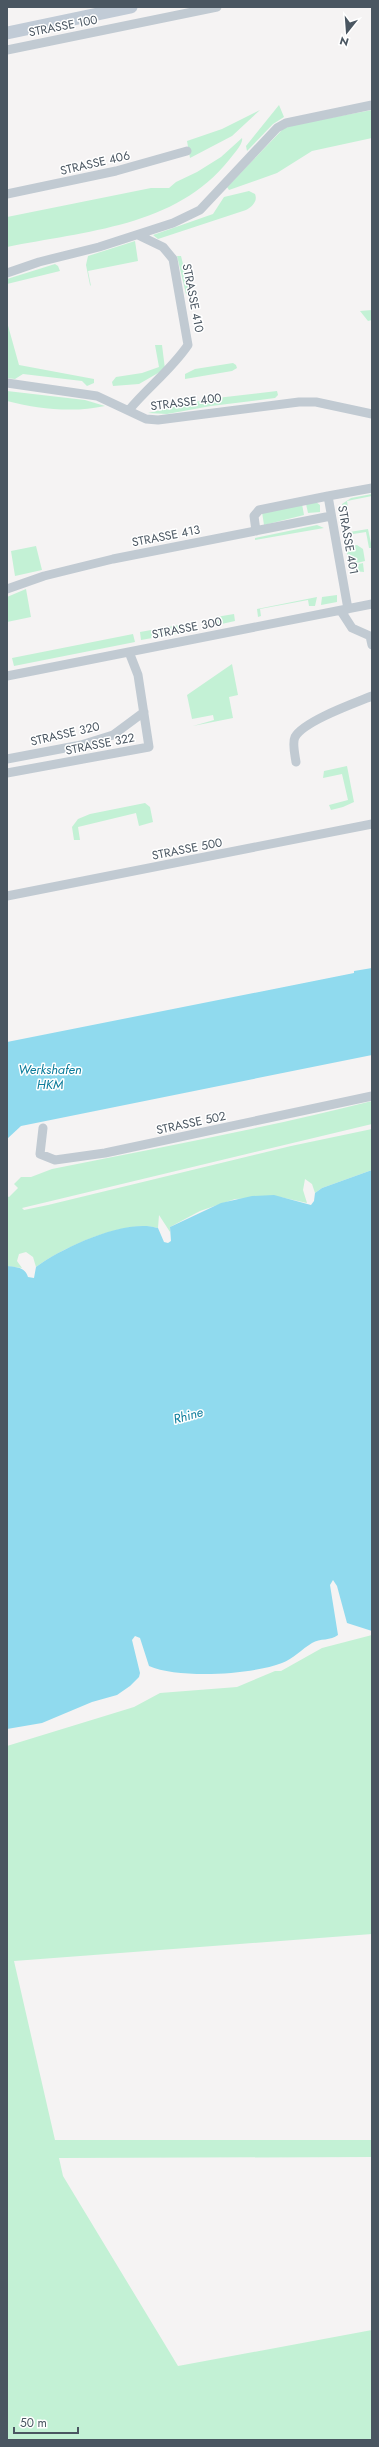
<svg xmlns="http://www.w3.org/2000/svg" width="379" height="2447" viewBox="0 0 379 2447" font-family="Jost,sans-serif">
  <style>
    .green { fill: #c3f1d5 }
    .water { fill: #90daee }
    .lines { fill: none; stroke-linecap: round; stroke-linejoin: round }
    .street { stroke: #c1cad2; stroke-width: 9 }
    .secondary { stroke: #c1cbd6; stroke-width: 13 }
    .labels { text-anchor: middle; stroke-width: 3; stroke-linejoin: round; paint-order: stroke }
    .street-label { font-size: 12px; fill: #4a5661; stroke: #fff }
    .water-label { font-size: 13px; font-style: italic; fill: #0c7c9b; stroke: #fff }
  </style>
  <rect width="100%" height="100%" fill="#f5f3f3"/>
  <path class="green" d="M279,105L284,117L273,124L247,151L246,146Z
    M260,110L232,136L190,158L187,141L222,129Z
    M372,110V138L312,151L277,173L229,190L227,187L283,129L292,125Z
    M242,138C244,143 233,155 229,160C176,227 85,231 7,247V217L151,188H169L176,182L197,172L221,157Z
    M249,191L255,194C258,201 252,207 246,210L158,239L153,235L213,214L224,197Z
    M135,241L138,261L88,271L91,286L90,285L86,265L88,256Z
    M181,256L191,296L186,294L177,256Z
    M55,264L58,266L60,271L7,284V279Z
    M372,310V320L368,321L360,311Z
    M7,322L19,365L94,379V383L87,386L82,381L23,374L15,379L7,378Z
    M155,345H162L165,369L139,384L113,386L112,382L116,377L142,373L159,367Z
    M233,363L236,365L237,368L232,371L185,379V374L195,369Z
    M7,391L85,400L105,406C74,413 37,409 7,401Z
    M277,391L278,395L275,398L211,406L167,414L148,413L208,399Z
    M372,494V496L347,501L348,508L343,507L342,504L351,498Z
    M316,502L320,505V512L308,513L306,504Z
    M302,504L304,515L264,525L262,512Z
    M317,525L324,528L255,540V538Z
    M368,529L372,548H369L366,532L353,534L351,540L345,542L343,533Z
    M357,545L363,549L365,561L349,565L346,547Z
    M36,546L42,570L15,576L11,551Z
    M363,563L364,572L354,571L350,566Z
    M26,589L31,617L7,622V597Z
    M337,595V602L321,605L322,597Z
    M317,597L315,606H309L308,600L260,609L261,616L258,617L257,609Z
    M234,614L235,621L217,625L216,617Z
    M185,624L186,632L141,640L140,632Z
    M133,634L135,642L14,666L12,658Z
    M232,664L238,695L229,697L233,718L193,726L214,720L213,715L192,719L187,695Z
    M347,766L354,802L343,807L331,810L329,805L348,800L342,774L323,778L324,771Z
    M145,803L150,807L153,822L139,826L136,813L78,827L80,840H74L72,827L78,819L90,814Z
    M372,1101V1124L22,1208L24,1210L48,1205L291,1146L372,1129V1170L322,1188L315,1193L312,1184L305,1179L303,1190L307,1203L280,1197L235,1199L200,1211L170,1227V1232L159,1215L158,1228C126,1219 63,1247 36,1267L33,1257L26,1252L19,1254L17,1261L22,1268L7,1266V1196L9,1197L18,1188L14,1184L21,1177H31L52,1169C161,1147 266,1128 372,1101Z
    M372,1635V1934L14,1961L55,2140H372V2157L59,2158L63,2176L178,2366L372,2330V2440H7V1746L134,1707L160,1693L237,1687L275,1671H281L322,1648Z"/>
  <path class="water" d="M372,968V1055L21,1126L7,1139V1042L354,973V971Z
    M372,1170V1631L347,1623L337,1586L333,1580L330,1585L338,1635C331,1641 320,1638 312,1643C302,1649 293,1659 282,1663C251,1675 179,1679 149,1666L140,1638L135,1636L132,1640L140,1673L139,1677L130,1686L117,1695L92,1702L42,1723L7,1729V1266C16,1267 25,1267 28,1277L34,1278L36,1267C63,1247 126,1218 158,1228L164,1242L168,1243L171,1241L170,1227L221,1203L252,1196L274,1195L311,1205L314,1201L315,1193L322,1188Z"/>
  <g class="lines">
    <path class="street" d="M7,50L217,7
      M7,194L116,171L187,151
      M7,273L39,262L99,247L173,223L200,210L277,128L286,123L372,105
      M7,383L97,396L146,419L158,420L299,402H316L372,414
      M129,410C148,387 171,370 188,345L173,259L163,247L138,235
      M256,531L254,516L259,510L328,496
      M7,589L44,576L113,559L331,516
      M348,609L328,496L372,488
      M341,611L352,628L370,636L372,645
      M7,676L372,604
      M7,759L81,745L113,735L144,712
      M296,762C295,755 292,743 295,737C304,721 355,703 372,696
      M7,773L149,747L138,675L129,652
      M7,896L372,824
      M43,1128L40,1154L55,1160L105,1153L372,1096"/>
    <path class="secondary" d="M7,33L131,7"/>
  </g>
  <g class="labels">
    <g class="street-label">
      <text transform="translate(63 26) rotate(-11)" y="4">STRASSE 100</text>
      <text transform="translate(95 163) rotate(-13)" y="4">STRASSE 406</text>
      <text transform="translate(193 298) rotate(79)" y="4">STRASSE 410</text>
      <text transform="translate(186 402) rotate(-7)" y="4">STRASSE 400</text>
      <text transform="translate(166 536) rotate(-11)" y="4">STRASSE 413</text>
      <text transform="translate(348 540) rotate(80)" y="4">STRASSE 401</text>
      <text transform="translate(187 628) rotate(-11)" y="4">STRASSE 300</text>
      <text transform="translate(65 734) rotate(-13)" y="4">STRASSE 320</text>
      <text transform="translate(100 744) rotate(-11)" y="4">STRASSE 322</text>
      <text transform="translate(187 849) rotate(-11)" y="4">STRASSE 500</text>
      <text transform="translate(191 1123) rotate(-12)" y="4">STRASSE 502</text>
    </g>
    <g class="water-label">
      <text x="50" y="1074">Werkshafen<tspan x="50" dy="15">HKM</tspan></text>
      <text transform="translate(188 1415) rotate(-15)" y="5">Rhine</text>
    </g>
  </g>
  <rect width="379" height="2447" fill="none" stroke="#4a5661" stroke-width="16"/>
  <g transform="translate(347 32) rotate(197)" stroke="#ffffff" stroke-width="3" paint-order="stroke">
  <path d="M0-3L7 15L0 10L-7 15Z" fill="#4a5661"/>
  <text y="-6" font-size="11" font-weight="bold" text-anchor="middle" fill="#4a5661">N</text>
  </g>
  <path d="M14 2427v6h64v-6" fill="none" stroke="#4a5661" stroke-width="2"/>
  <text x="20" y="2427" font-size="12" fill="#4a5661" stroke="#ffffff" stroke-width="3" paint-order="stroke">50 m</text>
</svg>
